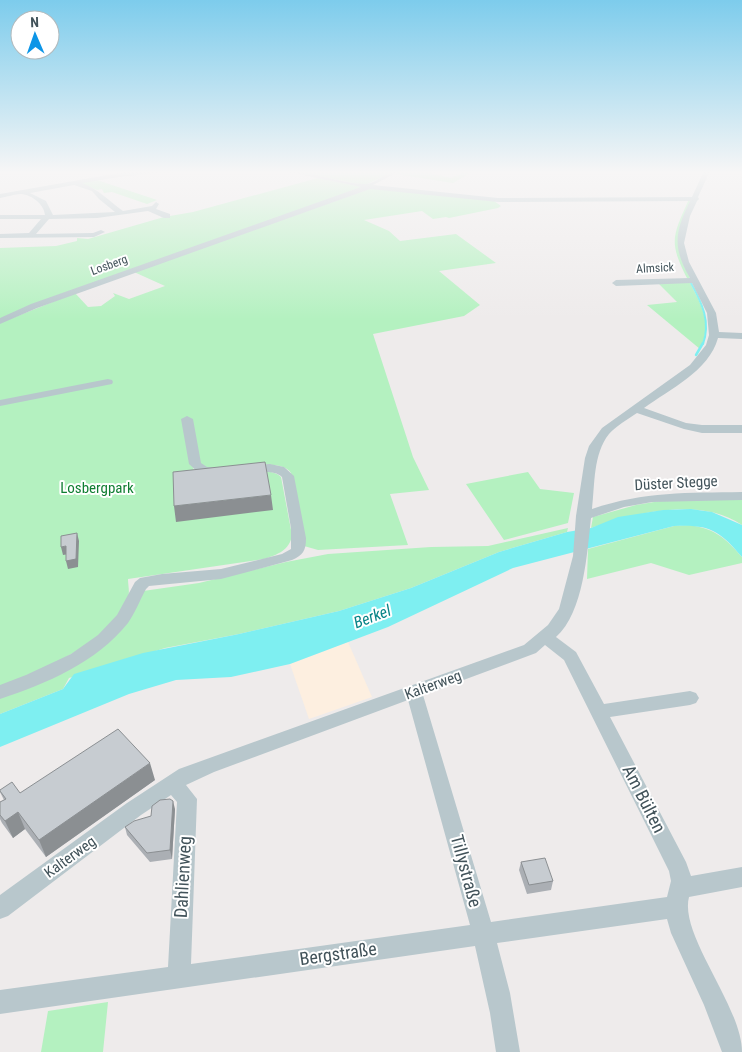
<svg xmlns="http://www.w3.org/2000/svg" width="742" height="1052" viewBox="0 0 742 1052" font-family="'Roboto Condensed',sans-serif">
  <style>
    .commercial { fill: #fdefe0 }
    .green { fill: #b4f1c0 }
    .water { fill: #7eeff1 }
    .lines { fill: none; stroke-linecap: round; stroke-linejoin: round }
    .stream-far1 { stroke: #7eeff1; stroke-width: 2 }
    .stream { stroke: #7eeff1; stroke-width: 2.5 }
    .minor { fill: #b8c7cc; fill-rule: evenodd }
    .wall { fill: #abafb4 }
    .shaded-wall { fill: #8b8f92 }
    .building { fill: #c7ccd1; stroke: #8b8f92 }
    .labels { text-anchor: middle; stroke-width: 4; stroke-linejoin: round; paint-order: stroke }
    .far-street-label { font-size: 12px; fill: #42535a; stroke: #fff }
    .street-label { font-size: 15px; fill: #42535a; stroke: #fff }
    .park-label { font-size: 15px; fill: #107e32; stroke: #fff }
    .water-label { font-size: 16px; font-style: italic; fill: #068386; stroke: #fff }
    .near-street-label { font-size: 18px; fill: #42535a; stroke: #fff }
  </style>
  <rect width="100%" height="100%" fill="#eeebeb"/>
  <path class="commercial" d="M348,642L372,697L309,719L290,664Z"/>
  <path class="green" d="M194,171L130,175L97,180L157,200L147,204L112,192L104,193L102,189L97,190L80,183L127,174Z
    M291,171H395L365,185Z
    M401,171H438L433,174L452,178L454,177H451L459,175L462,171H474L453,183L396,174Z
    M318,178L362,187L0,319V248L56,246L77,241V238L88,239L164,217L193,212Z
    M372,188L494,201L501,206L498,208L449,218L446,217L433,219L422,211L364,220L389,231L400,241L456,234L496,263L439,271L480,305L464,316L373,334L413,457L429,490L390,494L408,545L318,550L304,546L291,473C282,457 233,468 216,469C208,469 200,467 192,465L194,470C211,470 271,465 281,477L292,535C290,550 277,555 264,559L128,579C128,585 130,592 128,598C119,640 36,671 0,688V323L75,293L88,307L101,306L115,296L113,293L129,299L165,286L134,272Z
    M689,199L692,200C677,239 672,239 690,278H687C668,241 673,236 689,199Z
    M656,281H689C701,305 713,322 700,349L647,305L677,302Z
    M528,472L540,489L574,493L568,523L504,540L466,484Z
    M742,498V525C700,496 635,513 591,528L593,517L636,505L660,501Z
    M690,525C717,530 724,537 742,557V563L689,575L651,563L587,579L588,549L674,526Z
    M568,528L567,532L499,552L411,588L339,611L239,634L165,648L69,678L63,689L0,714V696L85,654L143,591L199,583L286,562L328,554L431,547L488,546Z
    M108,1002L103,1052H41L48,1011Z"/>
  <path class="water" d="M691,509L712,512L742,525V557C720,531 710,524 674,526L513,568L388,627L290,664L231,677L176,680L129,694L0,747V714L63,689L74,674L143,653L239,634L339,611L411,588L499,552L567,532L591,528L618,517L663,510Z"/>
  <g class="lines">
    <path class="stream-far1" d="M691,283C702,303 711,322 703,344"/>
    <path class="stream" d="M696,355L703,343"/>
    <path class="minor" d="M140,171H172L119,177L82,183C98,189 109,201 123,211L152,206L156,202L159,204L156,209L170,214V218H164L148,211L97,218L49,219L36,234L93,233L101,230L105,232L94,237L0,238V234L29,233L41,219H0V215H45C44,204 32,195 21,194C15,194 6,197 0,198V194L119,173ZM74,185L92,191L99,199L115,212L53,215L46,201L30,193Z
      M284,171C312,171 338,183 365,184C374,185 386,171 400,171L373,185L498,198L692,197L704,171H710L698,197L699,199L697,201L690,216L684,243L689,262L716,313L719,332L742,333V339L718,338C709,371 670,389 644,408L686,423L702,425H742V433H702L684,429L637,413C628,419 616,426 609,434C593,454 595,484 592,509C645,491 688,493 742,492V500L652,502L624,507L591,518C587,553 584,612 556,637L576,652L604,704L690,691L696,693L699,698L696,703L690,705L610,717L686,862L691,876L742,867V887L689,897C679,935 742,1006 742,1052H722L704,1005L671,933L667,919L497,943L510,993L520,1052H496L490,1013L475,946L0,1014V990L168,967L177,802L171,795L141,815L8,916L0,919V895L127,803L179,769L524,645L548,625L559,609L573,556L576,516L585,458L589,446L602,428L690,365L706,345L709,335L707,313L692,283L616,286L612,283L616,280L690,278C672,247 675,232 690,201L498,202L370,189L37,308L0,324V318L31,304L361,187ZM545,645L564,660L669,871L671,881L667,897L491,922L423,695L536,653ZM408,700L470,925L191,964L197,799L186,785L214,772Z
      M108,379L112,380L113,382L112,384L0,406V400Z
      M187,416L193,419L201,463L207,467L221,468L223,471L221,474H200L189,464L181,419Z
      M270,464L284,467L294,476L306,538C306,551 303,555 292,560L221,579L149,586L146,589C140,600 135,613 128,623C97,662 46,684 0,699V685L26,675L71,654L98,635L117,615L135,582L140,578L162,574L221,569L282,554L291,549V528L282,477C269,466 251,478 242,469L248,465Z"/>
  </g>
  <path class="wall" d="M155,780L46,857L25,829L13,838L2,823L0,819V802L4,800L0,792L20,793Z
    M175,809L172,859L150,862L127,835L125,827Z
    M521,862L553,881L551,890L527,894L519,870Z"/>
  <path class="shaded-wall" d="M271,495L273,510L176,522L174,506Z
    M77,533L79,541L78,567L68,569L66,561Z
    M66,546L69,554L63,555L61,547Z
    M150,763L155,780L46,857L39,840Z
    M173,801L175,809L172,859L170,850Z
    M18,812L25,829L13,838L5,821Z"/>
  <path class="building" d="M265,462L271,495L174,506L173,472Z
    M77,533L76,559L66,561V546L61,547V536Z
    M118,729L150,763L39,840L18,812L5,821L0,815V802L6,799L0,791V790L12,782L20,793Z
    M170,799L173,801L170,850L147,853L125,827L134,821L151,816L152,806L160,800Z
    M545,858L553,881L529,885L521,862Z"/>
  <linearGradient id="sky" x2="0" y2="1"><stop stop-color="#7dccec"/><stop offset="0.54" stop-color="#f7f6f6"/><stop offset="1" stop-color="#f7f6f6" stop-opacity="0"/></linearGradient>
  <rect width="742" height="319" fill="url(#sky)"/>
  <g class="labels">
    <g class="far-street-label">
      <text transform="translate(109 265) rotate(-20)" y="4">Losberg</text>
      <text transform="translate(655 268) rotate(-3)" y="4">Almsick</text>
    </g>
    <g class="street-label">
      <text transform="translate(676 483) rotate(-3)" y="5">Düster Stegge</text>
      <text transform="translate(433 685) rotate(-20)" y="5">Kalterweg</text>
      <text transform="translate(70 857) rotate(-36)" y="5">Kalterweg</text>
    </g>
    <g class="park-label">
      <text x="97" y="493">Losbergpark</text>
    </g>
    <g class="water-label">
      <text transform="translate(372 616) rotate(-21)" y="6">Berkel</text>
    </g>
    <g class="near-street-label">
      <text transform="translate(644 799) rotate(63)" y="6">Am Bülten</text>
      <text transform="translate(466 871) rotate(75)" y="6">Tillystraße</text>
      <text transform="translate(183 877) rotate(-87)" y="6">Dahlienweg</text>
      <text transform="translate(338 954) rotate(-8)" y="6">Bergstraße</text>
    </g>
  </g>
  <g transform="translate(35 35) rotate(358)"><circle r="24" fill="#ffffff" stroke="#b3babd"/>
  <path d="M0-4L9 19L0 12L-9 19Z" fill="#0c95e7"/>
  <text y="-8" font-size="14" font-weight="bold" text-anchor="middle" fill="#42535a">N</text>
  </g>
</svg>
